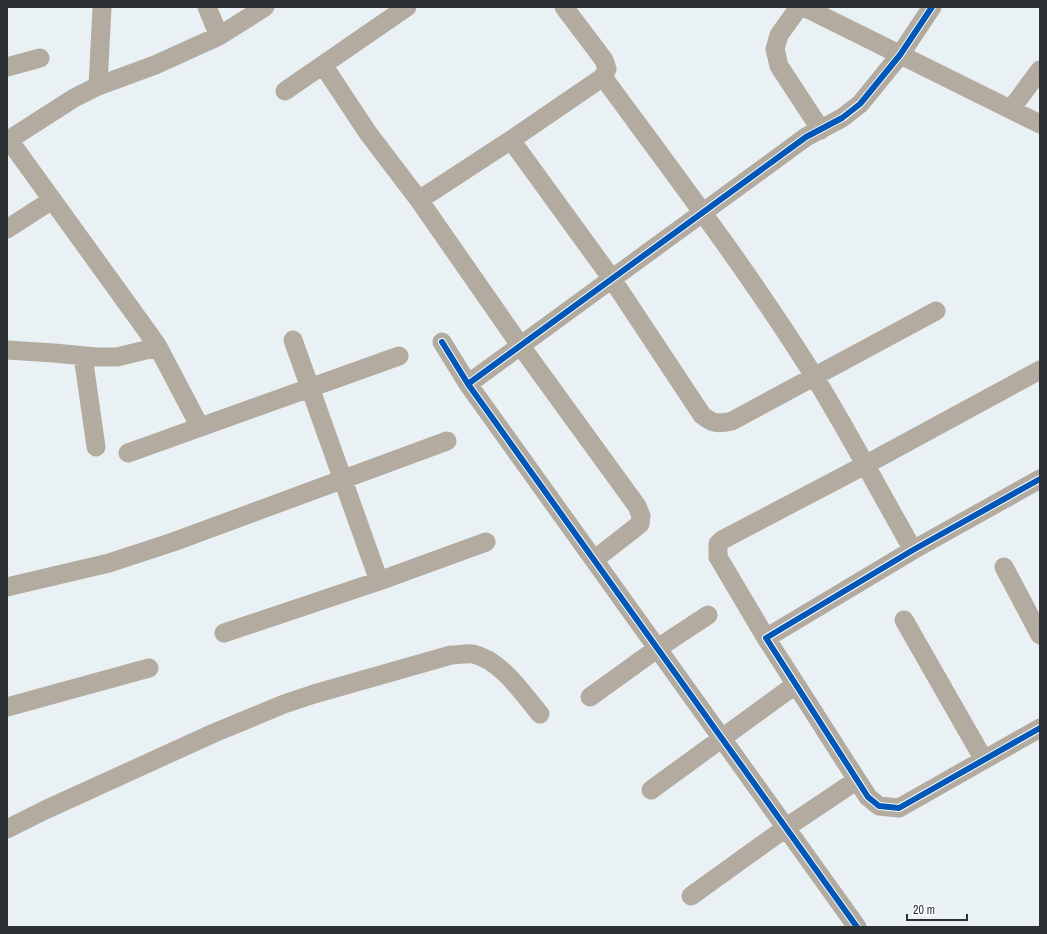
<svg xmlns="http://www.w3.org/2000/svg" width="1047" height="934" viewBox="0 0 1047 934" font-family="'Archivo Narrow',sans-serif">
  <style>
    .lines { fill: none; stroke-linecap: round; stroke-linejoin: round }
    .street { stroke: #b3ab9f; stroke-width: 19 }
    .cycleway-casing { stroke: #fbfeff; stroke-width: 8 }
    .cycleway { stroke: #0057b8; stroke-width: 6 }
  </style>
  <rect width="100%" height="100%" fill="#e9f1f4"/>
  <g class="lines">
    <path class="street" d="M207,7L219,36
      M799,7L779,35L775,49L779,66L821,130
      M804,7L1040,124
      M323,65L368,133L419,200L520,345L637,506L641,516L640,524L594,560
      M7,67L40,58
      M603,77C675,175 749,272 814,376C849,433 880,492 913,550
      M98,86L102,7
      M285,91L407,7
      M1011,109L1040,70
      M9,140L147,331L158,347L200,427
      M511,140L612,279L702,415C713,424 718,424 732,421L936,311
      M7,141L74,98L98,86L155,65L219,36L265,7
      M419,200L511,140L603,77L607,69L604,60L564,7
      M7,229L52,200
      M293,340L379,581
      M442,342L468,384L857,927
      M7,350L54,353L96,357H117L158,347
      M83,356L96,447
      M468,384L806,137L842,118L860,104L900,55L932,7
      M128,453L399,356
      M1040,479L913,550L766,638L868,797L879,806L899,808L1040,728
      M1004,567L1040,635
      M7,587L109,563L173,542L447,441
      M904,620L984,760
      M224,633L379,581L486,542
      M766,638L718,557V544L722,540L865,465L1040,370
      M590,697L658,648L708,615
      M7,707L149,668
      M651,790L795,685
      M7,829L45,810L214,733L284,704L314,694L451,655C458,655 467,653 473,654C501,660 523,694 540,714
      M691,896L787,827L857,780"/>
    <g class="cycleway-casing">
      <path id="cycleway" d="M442,342L468,384L857,927
        M468,384L806,137L842,118L860,104L900,55L932,7
        M1040,479L913,550L766,638L868,797L879,806L899,808L1040,728"/>
    </g>
    <use href="#cycleway" class="cycleway"/>
  </g>
  <rect width="1047" height="934" fill="none" stroke="#2b3133" stroke-width="16"/>
  <path d="M907 914v6h60v-6" fill="none" stroke="#2b3133" stroke-width="2"/>
  <text x="913" y="914" font-size="12" fill="#2b3133" stroke="#fbfeff" stroke-width="3" paint-order="stroke">20 m</text>
</svg>
